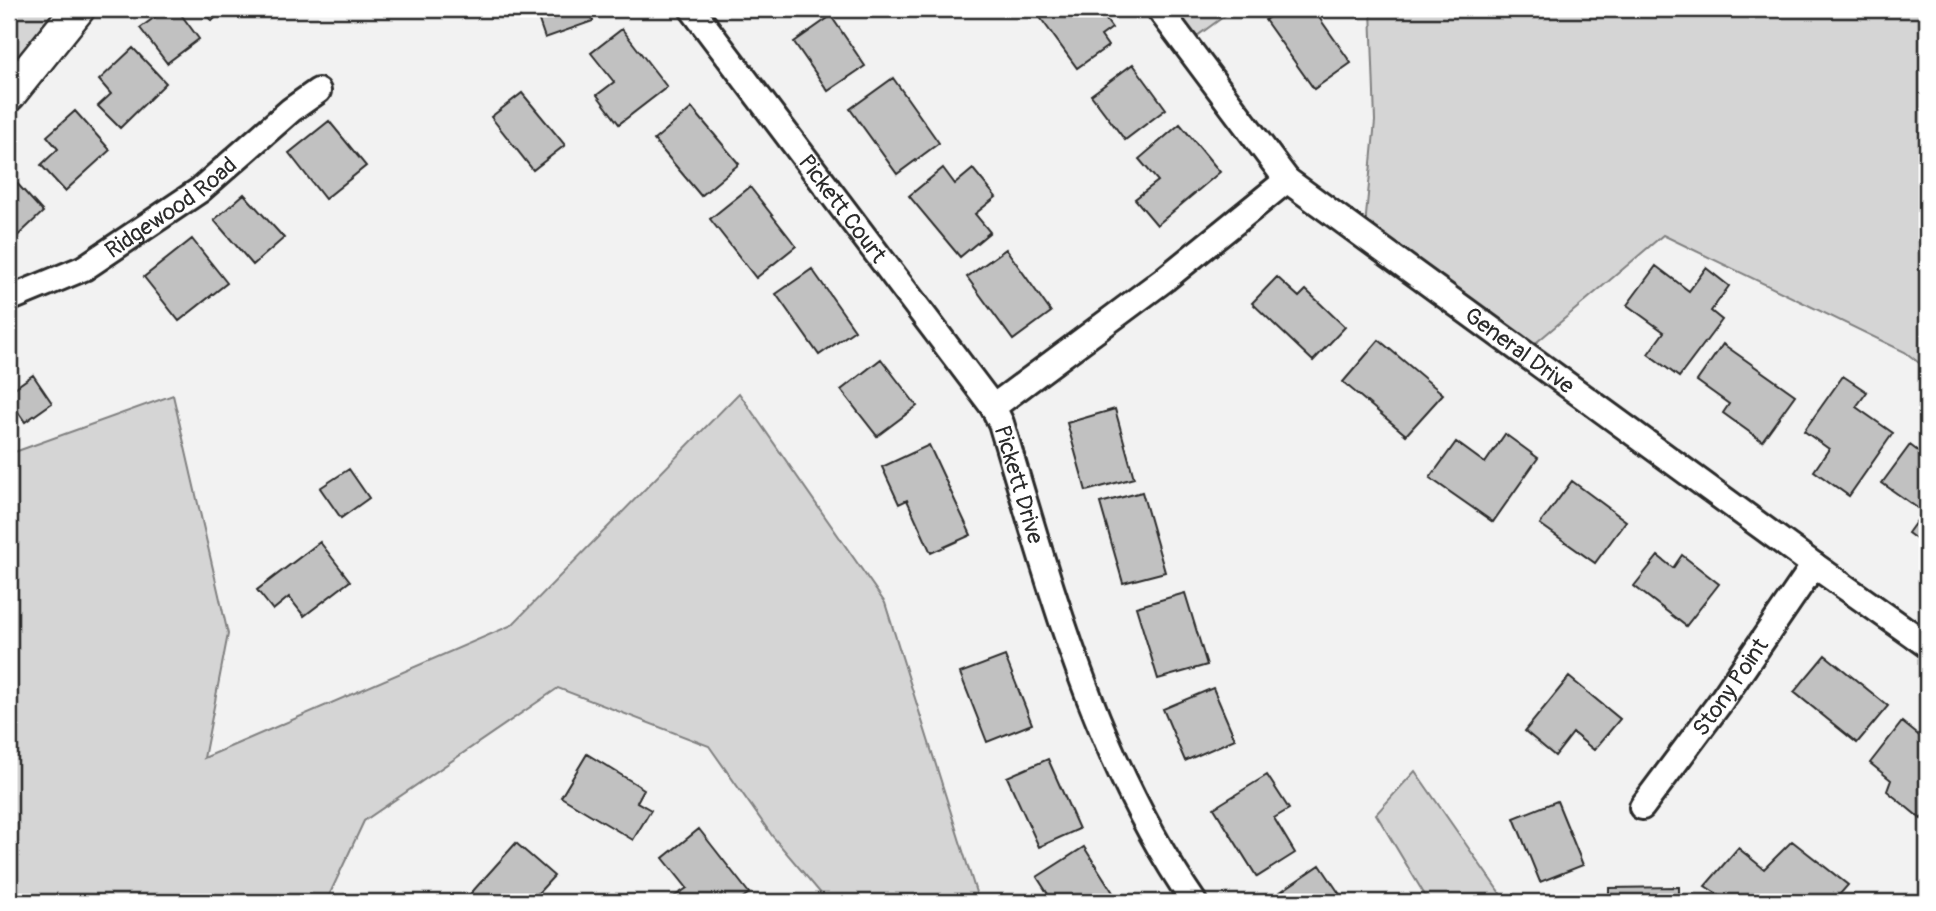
<svg xmlns="http://www.w3.org/2000/svg" width="1936" height="911" viewBox="0 0 1936 911" font-family="Pangolin,sans-serif">
  <style>
    .green { fill: #d5d5d5; stroke: #808080; stroke-width: 2 }
    .building { fill: #c1c1c1; stroke: #2b2b2b; stroke-width: 2 }
    .lines { fill: none; stroke-linecap: round; stroke-linejoin: round }
    .minor-casing { stroke: #2b2b2b; stroke-width: 30 }
    .tertiary-casing { stroke: #2b2b2b; stroke-width: 37 }
    .minor { stroke: #fff; stroke-width: 24 }
    .tertiary { stroke: #fff; stroke-width: 32 }
    .labels { text-anchor: middle; stroke-width: 5; stroke-linejoin: round; paint-order: stroke }
    .street-label { font-size: 23px; fill: #2b2b2b; stroke: #fff }
  </style>
  <rect width="100%" height="100%" fill="#f2f2f2"/>
  <filter id="ink" filterUnits="userSpaceOnUse"><feTurbulence type="fractalNoise" baseFrequency=".0143" numOctaves="2"/><feDisplacementMap in="SourceGraphic" scale="14" xChannelSelector="R" yChannelSelector="G"/><feConvolveMatrix kernelMatrix="1 2 1 2 8 2 1 2 1" color-interpolation-filters="sRGB"/></filter>
  <g filter="url(#ink)">
    <path class="green" d="M9,9H78L9,95Z
      M1159,9H1234L1186,44Z
      M1371,9H1927V369L1905,352L1663,235L1524,353L1364,237L1375,121Z
      M739,393L885,603L979,902H828L773,837L709,746L558,688L364,821L326,902H9V454L173,395L228,634L204,758L512,625Z
      M1415,771L1506,902H1429L1376,814Z"/>
    <path class="building" d="M166,9H177L199,39L167,63L140,28Z
      M200,9H224L212,21Z
      M535,9H589L593,21L545,38Z
      M1034,9H1098L1112,28L1101,36L1108,46L1077,68Z
      M1280,9H1313L1351,63L1314,89L1265,20Z
      M831,16L865,66L828,91L794,42Z
      M622,29L667,87L619,124L597,95L614,82L591,53Z
      M133,48L166,83L120,128L98,106L111,94L99,80Z
      M1133,64L1166,109L1125,140L1091,95Z
      M893,78L939,143L897,174L850,109Z
      M522,93L565,145L533,170L491,117Z
      M692,108L739,164L701,196L654,140Z
      M75,111L110,150L65,191L41,165L58,149L47,136Z
      M329,121L366,166L325,199L289,153Z
      M1180,124L1220,172L1157,225L1135,199L1158,181L1139,159Z
      M943,168L955,184L973,169L996,197L975,214L990,232L960,257L909,196Z
      M14,180L43,212L9,244V185Z
      M750,187L796,246L756,278L710,219Z
      M244,194L284,238L253,265L214,220Z
      M192,239L227,283L179,321L144,277Z
      M1006,249L1051,312L1013,340L967,277Z
      M1656,266L1689,291L1706,268L1729,286L1711,311L1722,320L1679,377L1648,354L1664,332L1627,305Z
      M812,269L855,330L819,355L776,294Z
      M1277,277L1299,297L1306,290L1345,327L1313,361L1252,303Z
      M1379,340L1443,394L1406,435L1343,382Z
      M1723,344L1795,395L1762,441L1723,413L1729,404L1697,381Z
      M881,359L917,406L877,436L841,390Z
      M33,375L52,403L25,422L9,399V392Z
      M1843,376L1867,392L1856,407L1893,433L1849,496L1814,471L1829,449L1804,431Z
      M1115,409L1134,478L1086,491L1067,423Z
      M1505,434L1538,458L1493,522L1430,478L1456,442L1485,463Z
      M929,445L971,535L931,553L907,500L899,504L882,467Z
      M1910,445L1927,458V547L1908,533L1923,512L1882,483Z
      M349,469L369,498L341,518L320,488Z
      M1572,481L1626,521L1595,563L1540,524Z
      M1142,492L1165,572L1123,583L1100,503Z
      M320,542L350,581L304,616L289,597L273,610L257,590Z
      M1682,555L1719,584L1686,626L1634,586L1658,556L1673,568Z
      M1185,593L1207,665L1158,679L1136,607Z
      M1825,655L1888,706L1857,743L1794,692Z
      M1005,656L1032,724L987,742L960,673Z
      M1569,677L1620,719L1594,750L1573,733L1555,756L1525,731Z
      M1213,688L1235,739L1185,761L1163,709Z
      M1902,722L1927,742V811L1921,819L1887,791L1891,780L1870,763Z
      M587,754L644,789L637,802L651,810L633,840L561,797Z
      M1048,759L1079,829L1039,847L1007,777Z
      M1267,775L1289,809L1274,818L1295,853L1257,877L1214,808Z
      M1557,801L1583,865L1540,882L1514,818Z
      M699,829L749,893L737,902H675L672,898L687,888L663,858Z
      M1792,841L1848,885L1833,902H1730L1705,886L1738,848L1764,869Z
      M516,843L554,876L530,902H463Z
      M1084,847L1119,902H1053L1037,877Z
      M1320,865L1345,902H1277L1273,897Z
      M1679,887V902H1609V888Z"/>
    <g class="lines">
      <g class="minor-casing">
        <g id="minor">
          <path id="s1" d="M692,9L993,407L1001,423C1051,588 1095,759 1194,902"/>
          <path id="s2" d="M1159,9L1287,180L1814,565L1927,645"/>
          <path id="s3" d="M9,299L84,268L200,190L291,110L318,91"/>
          <path d="M993,407L1165,279L1287,180"/>
          <path id="s4" d="M1642,807L1719,704L1814,565"/>
        </g>
      </g>
      <g class="tertiary-casing">
        <path id="tertiary" d="M9,95L78,9"/>
      </g>
      <use href="#minor" class="minor"/>
      <use href="#tertiary" class="tertiary"/>
    </g>
  </g>
  <g class="labels">
    <g class="street-label">
      <text dy="8" stroke="none"><textPath href="#s3" startOffset="187">Ridgewood Road</textPath></text>
      <text dy="8" stroke="none"><textPath href="#s1" startOffset="250">Pickett Court</textPath></text>
      <text dy="8" stroke="none"><textPath href="#s2" startOffset="502">General Drive</textPath></text>
      <text dy="8" stroke="none"><textPath href="#s1" startOffset="581">Pickett Drive</textPath></text>
      <text dy="8" stroke="none"><textPath href="#s4" startOffset="149">Stony Point</textPath></text>
    </g>
  </g>
  <rect width="1936" height="911" fill="none" stroke="#fff" stroke-width="35"/>
  <rect x="18" y="18" width="1901" height="876" fill="none" stroke="#2b2b2b" stroke-width="2.5" filter="url(#ink)"/>
</svg>
